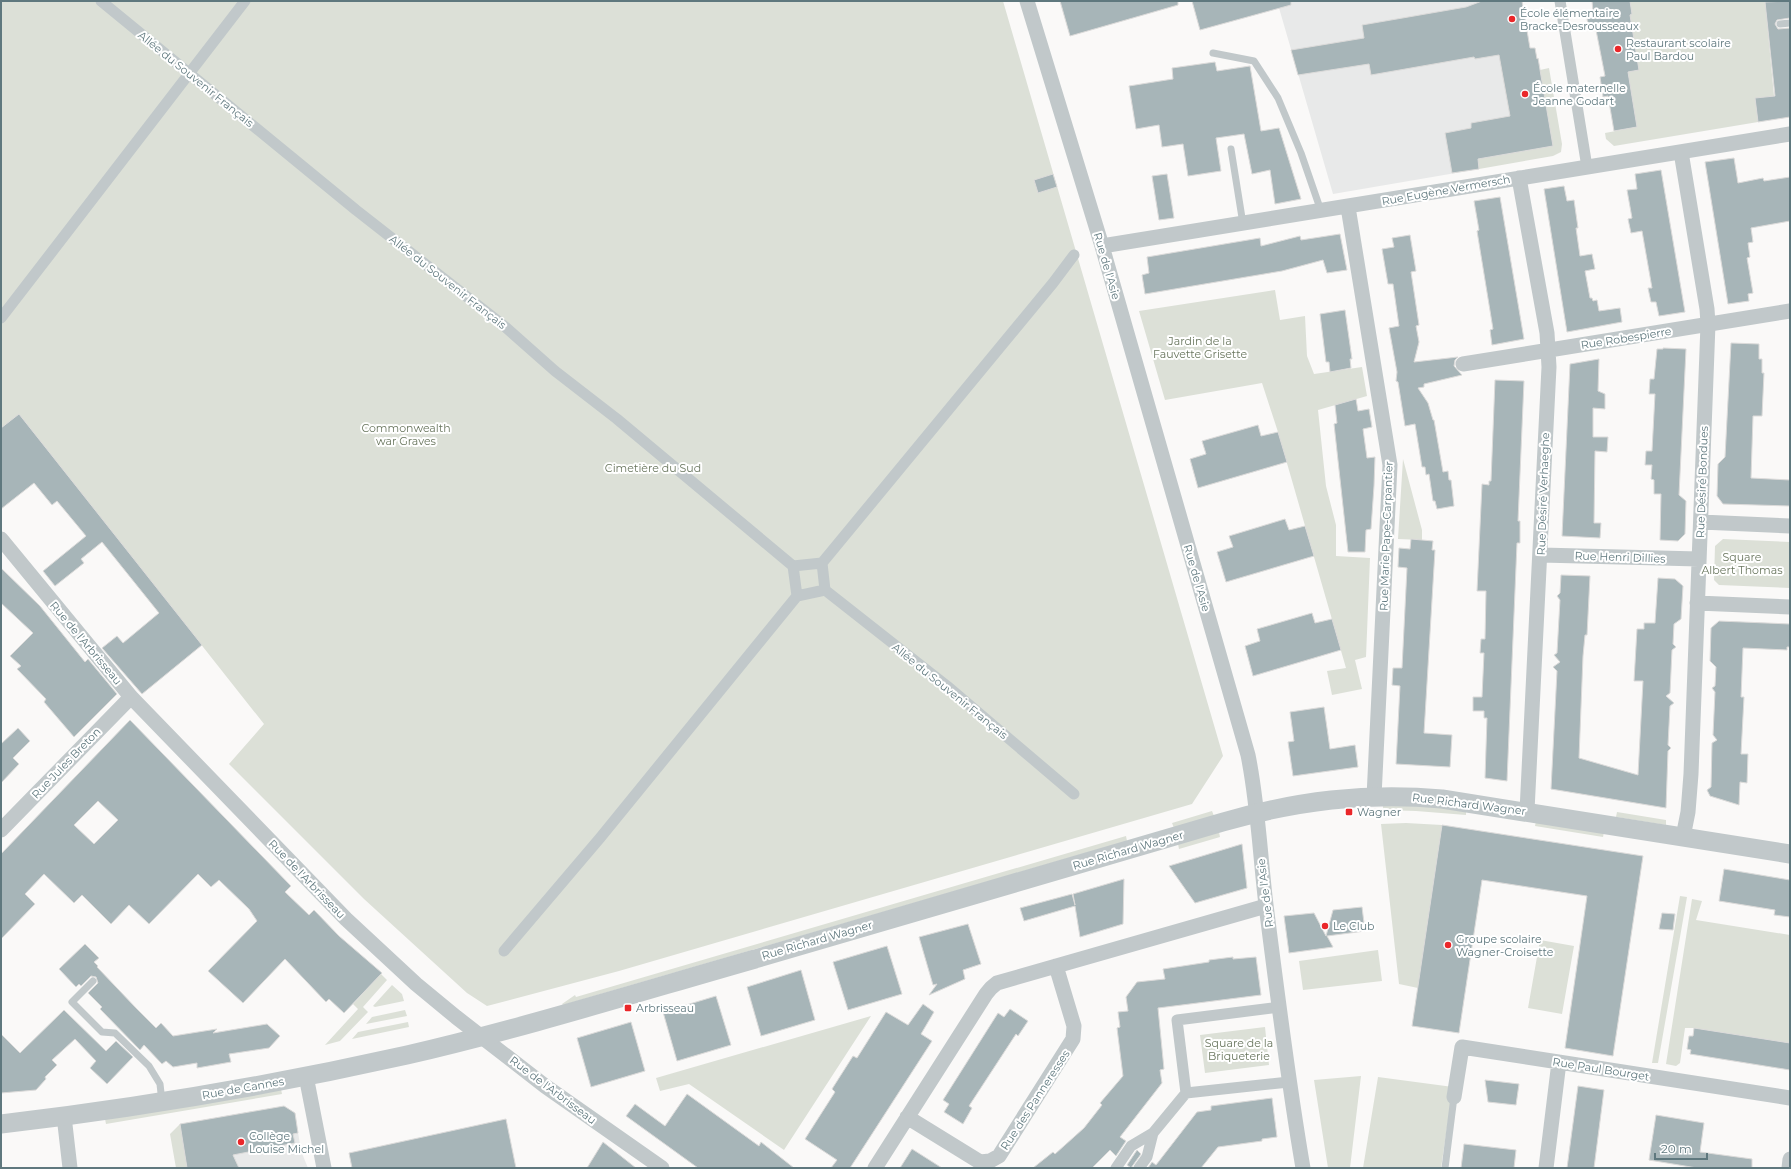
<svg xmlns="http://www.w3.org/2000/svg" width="1791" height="1169" viewBox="0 0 1791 1169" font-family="Montserrat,sans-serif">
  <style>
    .built { fill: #e8e9e9 }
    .green { fill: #dce0d7 }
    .building { fill: #a7b5b8; stroke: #dcdbda; fill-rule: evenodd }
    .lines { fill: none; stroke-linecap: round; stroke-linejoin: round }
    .service { stroke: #c1c8ca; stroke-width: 7 }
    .pedestrian { stroke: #c1c8ca; stroke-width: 11 }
    .minor { stroke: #c1c8ca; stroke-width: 15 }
    .tertiary { stroke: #c1c8ca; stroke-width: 19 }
    .poi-dot { fill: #ea272a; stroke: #fff; stroke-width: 1.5 }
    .labels { text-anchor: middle; stroke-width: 4; stroke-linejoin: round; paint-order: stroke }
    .poi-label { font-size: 11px; fill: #5f787e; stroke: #fff; text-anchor: start }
    .street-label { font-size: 11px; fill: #5f787e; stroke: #fff }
    .park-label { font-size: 11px; fill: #69765e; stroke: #fff }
  </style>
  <rect width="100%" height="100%" fill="#faf9f8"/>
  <path class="built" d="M1277,1H1522L1530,48H1535L1537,58H1538L1553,146L1478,159L1479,169L1333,194Z
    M284,1106L295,1113L301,1151L308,1168H187L180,1124Z"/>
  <path class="green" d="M1,1H1003L1223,756L1192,804L619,971L487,1006L467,993L364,899L229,764L264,724L19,414L1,428Z
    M1630,1H1765L1774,96L1755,99L1758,122L1614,146L1606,139L1605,133L1637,127L1628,72L1639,70L1630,15L1632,14Z
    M1549,68L1562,144L1561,152L1553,156L1479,169L1478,159L1553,146L1540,70Z
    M1275,290L1280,320L1305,316L1307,356L1314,374L1362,367L1367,396L1318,410L1326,486L1336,525V556L1370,558L1366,657L1355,660L1362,689L1332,695L1327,671L1346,668L1278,432L1262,383L1165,400L1139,311Z
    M1403,459L1422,530V540L1398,539Z
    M1723,539L1790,542V588L1719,585L1714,580L1715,546Z
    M1383,805H1417L1466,810V815L1416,811L1383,810Z
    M1212,811L1214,816L1174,828L1172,823Z
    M1617,812L1666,820V825L1616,817Z
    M1536,821L1604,832L1603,837L1535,826Z
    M1406,823L1442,825L1418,988L1399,984L1381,824Z
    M1219,832L1220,837L1179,849L1178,844Z
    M1126,836L1127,841L563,1005L562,1004L575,995L576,997Z
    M1680,896L1687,897L1658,1063H1652Z
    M1692,899L1702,901L1696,920L1790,935V1043L1694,1028H1685L1680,1063L1676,1066L1666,1064Z
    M1540,940L1574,946L1562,1014L1528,1008Z
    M1378,950L1382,981L1303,990L1299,961Z
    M381,974L387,980L363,1007L368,1012L340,1041L325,1045L358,1009L353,1004Z
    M392,985L402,994L404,1001L375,1007L373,1006Z
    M405,1010L407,1016L366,1024L372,1017Z
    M871,1016L784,1150L689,1084L660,1091L656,1078Z
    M408,1022L409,1027L352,1039L358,1032Z
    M1265,1027L1269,1065L1205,1073L1200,1035Z
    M1361,1076L1350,1168H1328L1314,1080Z
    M1378,1077L1453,1087L1441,1168H1363Z
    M281,1089L282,1094L106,1124L105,1119Z
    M180,1124L187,1168H176L170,1134Z"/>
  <path class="building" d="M1060,1H1178V5L1070,36Z
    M1192,1H1291V5L1200,30Z
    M1482,1H1522L1530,48H1535L1537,59L1538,58L1553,146L1478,159L1479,169L1452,173L1445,133L1471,128V123L1510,116L1499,55L1475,59L1474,57L1371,75L1369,64L1298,75L1291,50L1364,38L1362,25L1466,7Z
    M1592,1H1630L1632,14L1630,15L1639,70L1628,72L1637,127L1614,131L1608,96L1603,97L1600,77L1605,76L1596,30L1590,27L1587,20L1588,15L1593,11Z
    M1790,1V18L1777,20L1775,24L1778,29L1790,28V117L1758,122L1755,98L1775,96L1765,2Z
    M1215,62L1217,71L1250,66L1261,131L1279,128L1301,199L1275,204L1270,170L1252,174L1244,134L1216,138L1221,171L1188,176L1183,144L1162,147L1159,125L1136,129L1129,86L1173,79L1172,68Z
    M1734,158L1738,183L1763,178L1764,181L1790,177V221L1751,228L1753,242L1748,243L1750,257L1747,258L1753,293L1748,294L1749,301L1728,304L1705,162Z
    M1661,170L1685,312L1659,316L1656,302H1651L1648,288H1652L1642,231L1631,233L1628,219L1632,218L1627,190L1637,189L1635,174Z
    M1053,174L1057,187L1038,193L1034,180Z
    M1167,174L1174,218L1159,220L1152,176Z
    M1564,186L1567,201L1574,200L1578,228H1576L1580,256L1592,254L1595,269L1585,271L1590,298H1592L1593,301L1597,300L1599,311L1620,308L1622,322L1567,332L1544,189Z
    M1500,197L1524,339L1492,345L1490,330L1493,329L1477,231L1479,230L1474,201Z
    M1340,234L1347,270L1327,273L1323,260L1282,271L1145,294L1142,275L1149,273L1147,257L1260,238L1261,246L1300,236L1301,240Z
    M1410,235L1416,271L1411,272L1419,325L1416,326L1419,342L1414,362L1458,357L1455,360L1454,366L1462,375L1424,384V387L1418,388L1428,403L1433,420H1434L1443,472L1448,471L1449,480H1451L1454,506L1437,509L1435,501H1433L1429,474L1426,475L1425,467H1422L1415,424L1405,426L1398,382L1396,381L1397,372L1389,328L1399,326L1393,284H1388L1382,249L1394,247L1392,238Z
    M1345,310L1352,359H1350L1351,368L1330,372L1329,362H1326L1320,314Z
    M1731,343L1759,344V359H1762V373H1764L1762,416H1753L1751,478L1790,480V506L1723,504L1717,496L1718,464L1725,457Z
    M1663,348L1686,349L1679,495L1686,501L1685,534L1678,541L1660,540L1661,494H1654V480L1651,479L1652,465H1645L1646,451H1652L1655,394H1649L1650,379H1654L1657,349H1663Z
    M1599,359L1598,391L1605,394V409L1593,408V437H1608L1607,452L1595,451L1594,523H1601L1600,538L1562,536L1570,364Z
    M1495,380L1524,381L1518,521H1520V543H1517L1507,781L1485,778L1487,718H1484V711H1473V697H1482L1484,653H1480L1481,639H1485L1486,591H1477L1482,484L1489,485V481H1491Z
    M1356,399L1358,411L1369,409L1372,427L1363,429L1367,458L1375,457L1374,486L1371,529L1366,530L1365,552H1348L1334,424L1337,423L1335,405Z
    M19,414L202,645L142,694L102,648L117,636L123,643L159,613L102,542L81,559L84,563L55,586L43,571L86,536L57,501L52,505L34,483L1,509V428Z
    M1258,425L1261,436L1278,432L1287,462L1198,488L1190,459L1206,454L1202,441Z
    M1285,519L1289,530L1305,526L1314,556L1226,582L1217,552L1233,547L1229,536Z
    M1411,539L1433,541L1432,550H1435L1424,733L1452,735L1450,767L1396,764L1400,686L1392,685L1393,668H1402L1407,568L1398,567L1399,548L1410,549Z
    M1,568L40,606L85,662L88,659L117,694L74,737L44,702L46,699L17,669L21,666L10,656L33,633L1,603Z
    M1561,575L1590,576L1587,635H1585L1583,656L1579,758L1638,775L1643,681H1634L1637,629H1644V623H1655L1658,578L1675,579L1683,586L1681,619L1674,624L1673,644L1676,647L1672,650L1670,693L1666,696L1674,703L1670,706L1668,745L1671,748L1668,751L1666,808L1551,789L1557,671L1553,667L1560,662L1554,655L1557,653L1560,600L1557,596L1560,593Z
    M1312,613L1315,623L1332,619L1341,650L1253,676L1245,646L1260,641L1257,629Z
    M1719,621L1790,624V647H1787V650L1743,648L1741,697H1744L1741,754H1748L1747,783L1740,782L1739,805L1710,796L1707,790L1711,787L1712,743L1717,740L1713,735L1715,692L1712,688L1715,686L1716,667L1710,661L1711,628Z
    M1324,707L1330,749L1355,745L1358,767L1293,776L1288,742L1294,741L1290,712Z
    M130,720L291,886L285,892L309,915L314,910L339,936L382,973L344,1013L329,999L326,1002L285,959L243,1003L208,971L257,921L249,909L219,880L211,887L198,874L149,924L129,905L111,924L82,895L74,903L44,874L25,894L35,904L1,939V854ZM98,801L118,820L94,844L74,825Z
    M18,728L30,741L13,758L19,764L1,783V744Z
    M1442,825L1643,856L1613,1056L1565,1048L1587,896L1482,880L1459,1033L1412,1026Z
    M1242,844L1247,888L1195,903L1169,866Z
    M1724,869L1790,880V917L1774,915L1775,910L1719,901Z
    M1124,879L1123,924L1080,937L1075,906L1024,921L1020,908L1072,894L1075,905L1073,894Z
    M1362,907L1365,931L1327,936L1333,947L1289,953L1284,916L1314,913L1326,936L1333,910Z
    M1662,913L1675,914L1673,930L1659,929Z
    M968,924L981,964L963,970L965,979L929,995L937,984L933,985L919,937Z
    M85,944L99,958L94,962L98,966L97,967L136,1008L156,1028L161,1023L173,1036L217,1029L213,1033L267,1024L280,1036L269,1048L229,1054L231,1062L197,1068V1063L173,1067L166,1061L162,1064L144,1045L140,1050L100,1009L102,1007L88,993L98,983L96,977L91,976L81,986L79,984L76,987L59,969Z
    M887,946L902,994L848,1010L833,962Z
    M1233,957V959L1256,957L1261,995L1158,1008L1164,1069L1160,1070L1162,1083L1120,1137L1126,1141L1116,1156L1110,1150L1092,1168H1033L1053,1152L1055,1154L1084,1128L1102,1105L1100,1103L1123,1076L1117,1028L1120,1027L1118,1012L1128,1011L1126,997L1137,982L1165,979L1163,969L1209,962V960Z
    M801,970L815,1020L761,1036L747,987Z
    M716,996L731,1045L677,1061L663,1012Z
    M923,1004L934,1012L921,1034L932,1041L850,1168H831L837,1160L805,1139L835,1092L832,1089L853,1056L857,1058L886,1012L908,1025Z
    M1010,1009L1028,1021L1018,1036L1016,1034L969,1106L972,1108L963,1124L944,1112L949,1104L943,1100L998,1013L1004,1017Z
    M64,1010L106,1051L116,1041L133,1057L107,1084L90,1068L96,1061L75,1039L52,1060L57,1065L45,1077L46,1079L36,1090L1,1093V1034L20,1053Z
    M631,1022L645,1071L591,1087L577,1038Z
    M1694,1028L1790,1043V1070L1690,1054L1691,1050L1687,1049L1689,1036H1693Z
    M1485,1080L1519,1084L1516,1105L1488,1102Z
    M1578,1086L1604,1090L1594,1168H1567Z
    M687,1094L759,1146L761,1142L794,1168H698L626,1116L635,1104L665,1126Z
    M1272,1098L1277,1137L1262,1139V1141L1218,1147L1201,1168H1148L1152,1162L1156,1165L1197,1112L1211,1110V1106Z
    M284,1106L295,1113L298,1133L293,1134L295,1143L233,1155L239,1168H187L180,1124Z
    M1656,1115L1704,1123L1700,1152L1752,1159V1168H1697L1649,1160Z
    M506,1119L516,1168H352L349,1153Z
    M603,1142L636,1168H587Z
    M1464,1144L1516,1150L1514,1168H1461Z
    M912,1149L942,1168H900Z
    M1137,1150L1141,1154L1131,1168L1127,1165Z"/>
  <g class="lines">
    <path class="service" d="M1780,24L1790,23
      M1213,53L1254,61L1278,98L1301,153L1321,211
      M1231,149L1243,224
      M93,981L72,1002L102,1032L115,1033L149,1066L160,1084L162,1102
      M1445,1168L1454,1097"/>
    <path class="pedestrian" d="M101,1L356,210L503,325L555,371L617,419L793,566
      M1560,1L1587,167
      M1,318L245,1
      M825,590L947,686L1074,794
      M797,596L793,566L822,563
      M504,951L600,838L797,596L825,590L822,563L1053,283L1074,255
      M1186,1093L1177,1020L1280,1007
      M1116,1168L1131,1146L1153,1133L1186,1093L1289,1082
      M1139,1168L1147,1157L1153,1133"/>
    <path class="minor" d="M1027,1L1102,246L1248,755C1258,804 1260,855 1266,905C1277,993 1288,1081 1303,1168
      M1681,152L1707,309L1708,324L1691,774L1688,812L1683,837
      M1519,178L1547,333L1549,367L1527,811
      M1348,207L1390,465L1374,797
      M1102,246L1790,134
      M1463,364L1790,311
      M1701,522L1790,526
      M1,539L131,697L346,919L416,984L456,1017L545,1086L662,1168
      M1541,555L1699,559
      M1697,603L1790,607
      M1,830L131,697
      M306,1076L324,1168
      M1454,1097L1462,1047L1790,1098
      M64,1116L70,1168
      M907,1117L980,1162L990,1161L999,1156L1073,1039L1074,1026L1056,966
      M875,1168L986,994L991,988L997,983L1266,906
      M1546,1168L1559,1062
      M1789,1168L1790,1159"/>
    <path class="tertiary" d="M1,1124C137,1108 273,1085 407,1055C524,1028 639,992 755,959C911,913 1067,867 1223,822C1296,801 1366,792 1442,799L1790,854"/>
  </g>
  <g class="poi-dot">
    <circle cx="1512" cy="19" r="4"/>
    <circle cx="1618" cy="49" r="4"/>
    <circle cx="1525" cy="94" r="4"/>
    <rect x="1345" y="808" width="8" height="8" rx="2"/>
    <circle cx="1325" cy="926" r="4"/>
    <circle cx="1448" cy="945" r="4"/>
    <rect x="624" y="1004" width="8" height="8" rx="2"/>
    <circle cx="241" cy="1142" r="4"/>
  </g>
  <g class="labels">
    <g class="poi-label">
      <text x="1520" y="17">École élémentaire<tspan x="1520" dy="13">Bracke-Desrousseaux</tspan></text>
      <text x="1626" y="47">Restaurant scolaire<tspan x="1626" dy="13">Paul Bardou</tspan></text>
      <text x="1533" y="92">École maternelle<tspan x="1533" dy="13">Jeanne Godart</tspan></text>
      <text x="1357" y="816">Wagner</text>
      <text x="1333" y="930">Le Club</text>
      <text x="1456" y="943">Groupe scolaire<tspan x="1456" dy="13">Wagner-Croisette</tspan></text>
      <text x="636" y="1012">Arbrisseau</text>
      <text x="249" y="1140">Collège<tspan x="249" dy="13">Louise Michel</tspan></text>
    </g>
    <g class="street-label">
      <text transform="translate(196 79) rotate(39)" y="4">Allée du Souvenir Français</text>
      <text transform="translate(1446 190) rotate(-10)" y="4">Rue Eugène Vermersch</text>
      <text transform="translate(1107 266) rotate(74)" y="4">Rue de l'Asie</text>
      <text transform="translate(448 282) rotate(38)" y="4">Allée du Souvenir Français</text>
      <text transform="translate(1626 338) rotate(-9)" y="4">Rue Robespierre</text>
      <text transform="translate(1702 482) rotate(-88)" y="4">Rue Désiré Bondues</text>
      <text transform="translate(1543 494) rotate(-88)" y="4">Rue Désiré Verhaeghe</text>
      <text transform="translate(1386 536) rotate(-88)" y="4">Rue Marie Pape-Carpantier</text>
      <text transform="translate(1620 557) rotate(2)" y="4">Rue Henri Dillies</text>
      <text transform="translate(1197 578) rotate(74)" y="4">Rue de l'Asie</text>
      <text transform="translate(86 643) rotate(50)" y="4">Rue de l'Arbrisseau</text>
      <text transform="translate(950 691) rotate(39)" y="4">Allée du Souvenir Français</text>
      <text transform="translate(66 763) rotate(-46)" y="4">Rue Jules Breton</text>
      <text transform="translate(1469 804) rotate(7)" y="4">Rue Richard Wagner</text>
      <text transform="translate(1128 850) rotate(-16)" y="4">Rue Richard Wagner</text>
      <text transform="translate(307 879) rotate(46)" y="4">Rue de l'Arbrisseau</text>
      <text transform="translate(1265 893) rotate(-97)" y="4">Rue de l'Asie</text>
      <text transform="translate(817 940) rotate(-16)" y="4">Rue Richard Wagner</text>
      <text transform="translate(1601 1069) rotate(9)" y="4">Rue Paul Bourget</text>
      <text transform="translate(243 1088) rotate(-10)" y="4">Rue de Cannes</text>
      <text transform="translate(553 1090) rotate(37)" y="4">Rue de l'Arbrisseau</text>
      <text transform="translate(1035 1100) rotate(-57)" y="4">Rue des Panneresses</text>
    </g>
    <g class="park-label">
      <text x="1200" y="345">Jardin de la<tspan x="1200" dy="13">Fauvette Grisette</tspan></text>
      <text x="406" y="432">Commonwealth<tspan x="406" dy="13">war Graves</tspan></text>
      <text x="653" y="472">Cimetière du Sud</text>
      <text x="1742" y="561">Square<tspan x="1742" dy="13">Albert Thomas</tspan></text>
      <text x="1239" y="1047">Square de la<tspan x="1239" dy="13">Briqueterie</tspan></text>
    </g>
  </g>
  <rect width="1791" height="1169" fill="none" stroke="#5f787e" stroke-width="4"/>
  <path d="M1655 1153v6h52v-6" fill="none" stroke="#5f787e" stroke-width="2"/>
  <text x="1661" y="1153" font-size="12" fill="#5f787e" stroke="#ffffff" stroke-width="3" paint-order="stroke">20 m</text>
</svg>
